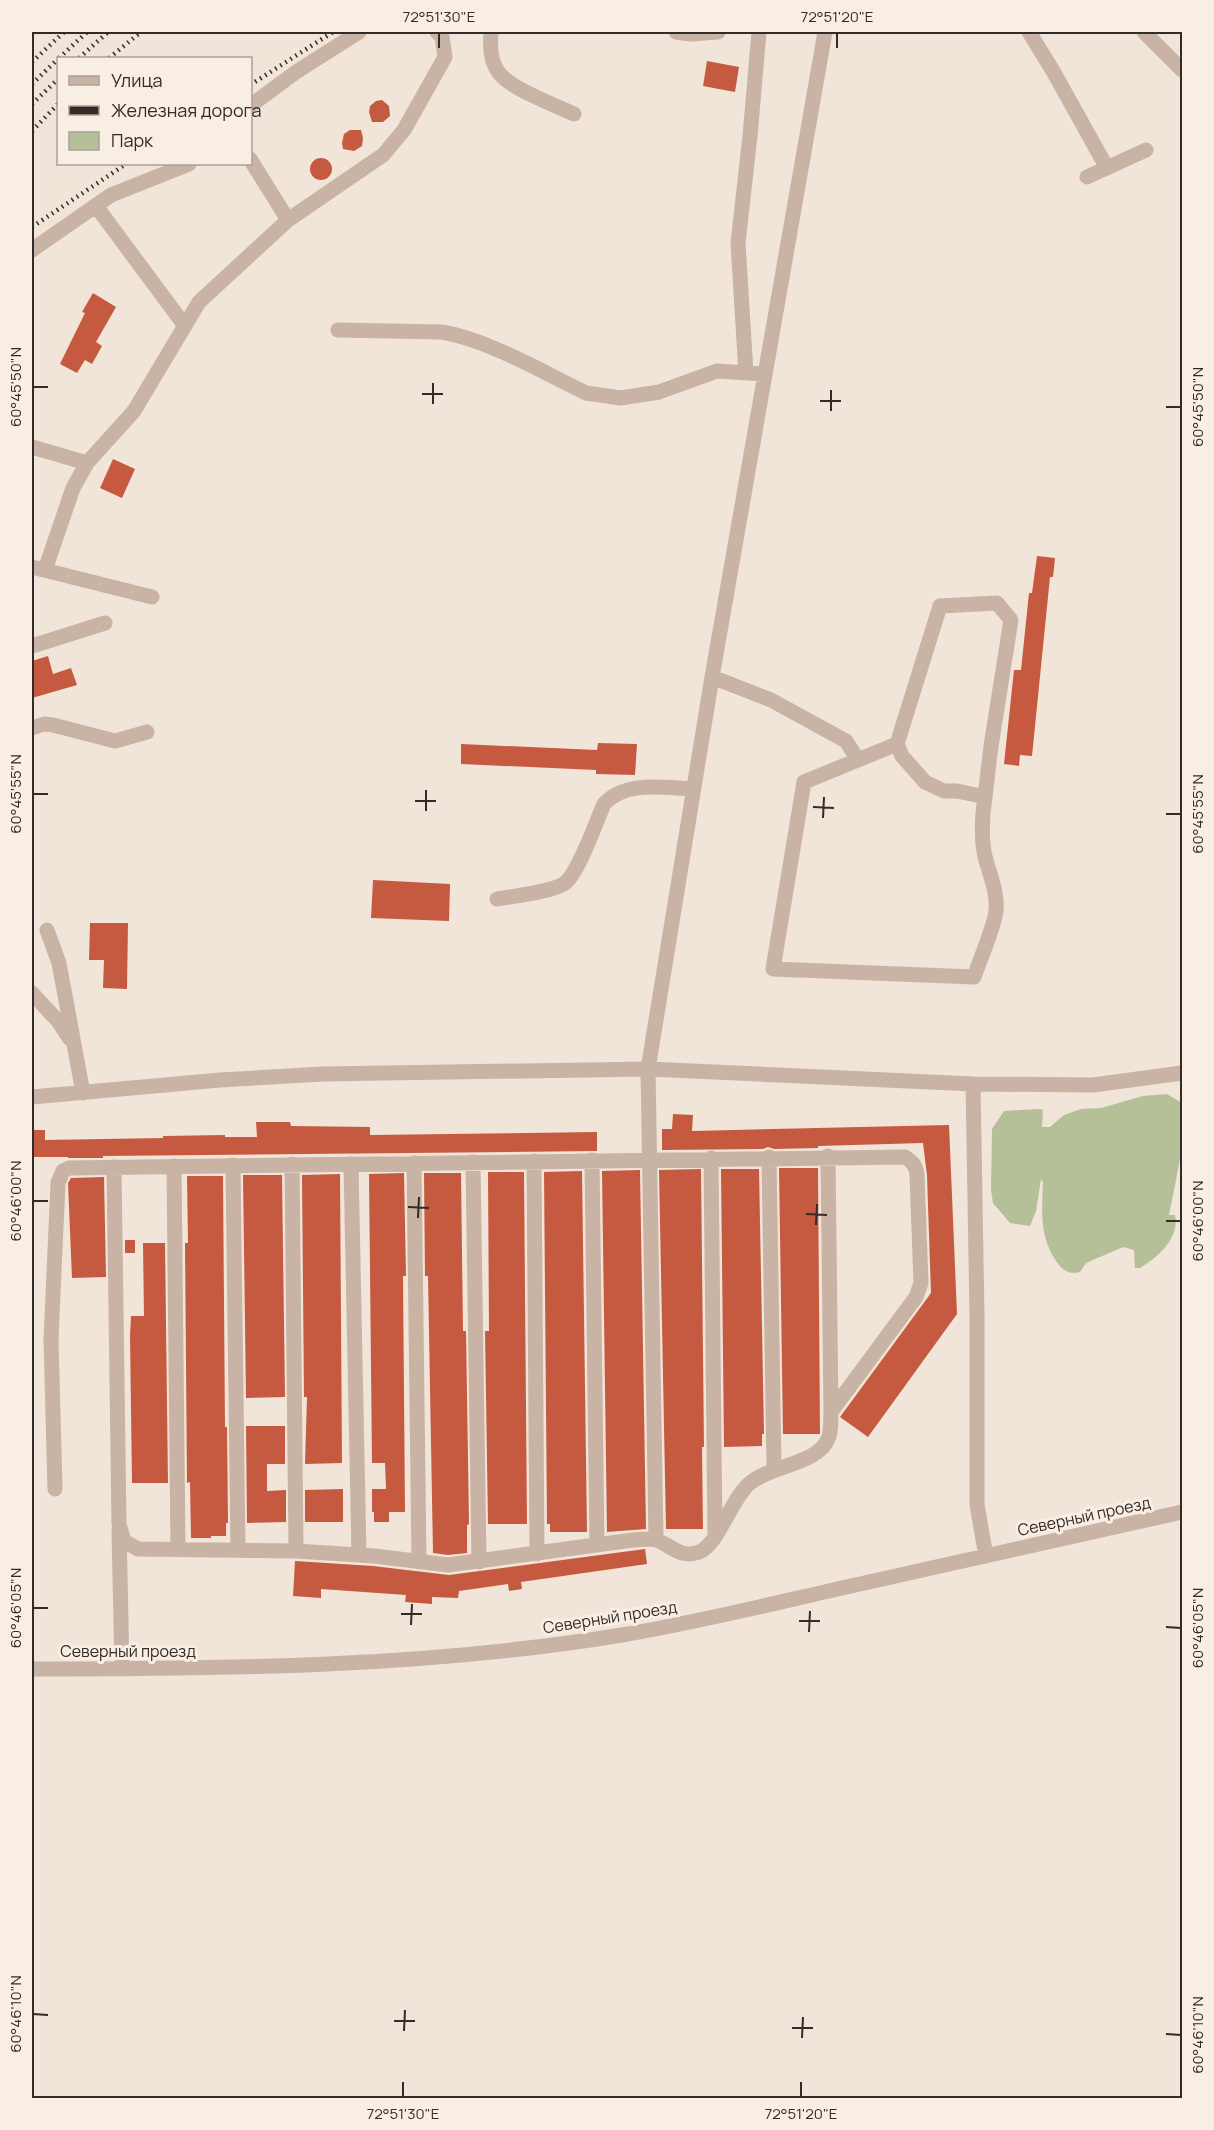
<svg xmlns="http://www.w3.org/2000/svg" width="1214" height="2130" viewBox="0 0 1214 2130" font-family="Manrope,sans-serif">
  <style>
    .green { fill: #b5c098 }
    .building { fill: #c65a41 }
    .lines { fill: none; stroke-linecap: round; stroke-linejoin: round }
    .minor { stroke: #c9b3a4; stroke-width: 15 }
    .rail { stroke: #342a26; stroke-width: 4.5; stroke-dasharray: 1.5 4.5; stroke-linecap: butt }
    .ticks { fill: none; stroke: #342a26; stroke-width: 2 }
    .labels { text-anchor: middle; stroke-width: 6; stroke-linejoin: round; paint-order: stroke }
    .street-label { font-size: 16px; fill: #342a26; stroke: #f9eee4 }
    .neatline { fill: none; stroke: #342a26; stroke-width: 2 }
    .ticks-label { font-size: 15px; text-anchor: middle; fill: #342a26 }
  </style>
  <rect width="100%" height="100%" fill="#f1e4d8"/>
  <path class="green" d="M1167,1094L1182,1103V1149L1169,1215H1175C1180,1238 1158,1257 1140,1268H1135L1134,1250L1123,1247L1086,1263L1080,1272C1069,1275 1062,1270 1056,1261C1039,1235 1042,1212 1043,1182L1041,1179L1036,1211L1030,1226L1010,1223L993,1203L991,1190L992,1129L1004,1111L1040,1109L1043,1110L1042,1127H1050L1064,1115L1081,1109L1101,1108L1143,1096Z"/>
  <path class="building" d="M707,61L739,67L735,92L703,86Z
    M382,100L389,106L390,116L383,122H372L369,112L370,106L376,101Z
    M350,130H361L363,138L362,146L354,151L343,149L342,143L344,134Z
    M310 169a11 11 0 1 1 22 0a11 11 0 1 1-22 0Z
    M93,293L116,307L96,342L102,346L92,364L85,360L77,373L60,364L85,313L82,312Z
    M113,459L135,469L122,498L100,488Z
    M1037,556L1055,558L1053,577H1050L1032,756L1020,755L1019,766L1004,764L1014,670H1021L1029,593H1032Z
    M48,656L53,674L71,668L77,685L32,698V661Z
    M598,743L637,744L635,775L596,774V770L461,764V744L597,750Z
    M373,880L450,884L449,921L371,918Z
    M90,923H128L127,989L103,988L104,960H89Z
    M673,1114L693,1115L692,1131L949,1125L957,1314L868,1437L840,1417L931,1293L927,1175L923,1143L818,1146V1148L774,1149L768,1147L763,1149L662,1150V1129H672Z
    M256,1122H290L291,1126L370,1127V1135L597,1132V1151L103,1156V1158H68V1157H32V1130H45V1140L163,1138V1136L225,1135V1137H257Z
    M779,1168H818L820,1434H783Z
    M701,1169L704,1447H702L703,1529H666L659,1170Z
    M721,1169H759L764,1434H762V1446L724,1447Z
    M640,1170L646,1529L607,1532L602,1171Z
    M582,1171L587,1532H550V1524H547L544,1172Z
    M488,1172H524L527,1524H488L485,1331H489Z
    M404,1173L406,1276H403L405,1512H389V1522H374V1512H372V1489H386L385,1463H372L369,1174Z
    M424,1173H461L463,1331H466L469,1524L467,1525V1553L448,1555L433,1553L428,1276H425Z
    M340,1174L342,1463L305,1464L307,1397H304L302,1175Z
    M243,1175H282L285,1397L246,1398Z
    M187,1176H223L225,1427H227L228,1523H226V1536H211V1538H191L190,1482L187,1483L185,1243H188Z
    M104,1177L106,1277L72,1278L68,1183L71,1178Z
    M125,1240H135V1253H125Z
    M143,1243H165L168,1483H132L130,1336L131,1316H144Z
    M246,1426H285V1464H267V1491L286,1490V1522L247,1523Z
    M343,1489V1522H305V1490Z
    M645,1549L647,1564L521,1582L522,1589L509,1591L508,1584L459,1591L458,1598L432,1597V1604L405,1602L406,1595L321,1589V1598L293,1596L295,1561L373,1566L449,1575Z"/>
  <g class="lines">
    <path class="minor" d="M491,32C490,46 490,61 499,73C511,89 555,105 574,114
      M676,32L691,34L718,32
      M1029,32L1053,71L1107,168
      M1144,32L1182,70
      M250,106L296,72L359,32
      M250,159L288,220
      M1087,177L1146,150
      M96,206L185,326
      M32,250L111,195L189,164
      M338,330L442,332C489,340 542,372 586,393L621,398L659,392L717,371L765,374
      M746,373L738,243L750,136L759,32
      M32,447L87,463L134,411L199,302L288,220L383,155L404,130L445,57L442,37L437,32
      M32,567L152,597
      M45,570L73,488L87,463
      M997,603L1011,620L991,746L985,797L957,791H944L925,782L902,756L897,744L940,606Z
      M32,646L105,623
      M712,677L771,700L846,741L858,760
      M32,728L44,724L53,725L115,741L147,732
      M897,744L804,782L773,969L974,977C980,959 994,928 996,911C998,890 988,872 984,852C981,833 982,816 985,797
      M497,899C513,896 553,892 565,883C579,872 596,822 604,804C626,780 664,788 693,789
      M47,930L59,963L83,1093
      M32,993L58,1021L70,1039
      M973,1084L1093,1085L1182,1073
      M32,1097L220,1080L323,1074L648,1069L973,1084L977,1316V1505L986,1556
      M828,1156L831,1412
      M769,1157L774,1469
      M711,1158L715,1533
      M592,1160L597,1545
      M534,1161L537,1554
      M473,1162L479,1562
      M414,1163L419,1562
      M292,1164L296,1551
      M351,1164L359,1555
      M233,1165L238,1550
      M174,1166L178,1549
      M55,1489L51,1339L58,1183L63,1171L69,1168L905,1157C913,1162 916,1166 917,1175L921,1283L916,1297L831,1412C830,1421 832,1431 828,1439C818,1464 772,1465 750,1483C731,1499 718,1545 699,1552C680,1559 671,1545 656,1540C650,1538 640,1540 633,1540L448,1565L374,1556L296,1551L138,1549L124,1541L119,1524L114,1167
      M119,1530L122,1669
      M656,1540L648,1069L712,677L825,32
      M32,1669C228,1669 427,1667 622,1635C699,1622 775,1603 851,1586C961,1561 1072,1537 1182,1512"/>
    <path class="rail" d="M59,58L87,32
      M79,58L108,32
      M109,58L141,32
      M32,62L64,32
      M32,84L58,59
      M250,85L333,32
      M32,104L58,79
      M32,131L58,104
      M32,227L126,164"/>
  </g>
  <path class="ticks" d="M439,48V33M837,48V33M33,387H48M422,394H443M820,401H841M433,404V383M1166,407H1181M831,411V390M33,794H48M415,801H436M813,807L834,808M426,811V790M1166,814H1181M823,818L824,797M33,1201H48M408,1207L429,1208M806,1214L827,1215M418,1218L419,1197M1166,1221H1181M816,1225L817,1204M33,1608H48M401,1614H422M799,1621H820M411,1625L412,1604M1166,1627L1181,1628M809,1632L810,1611M33,2014L48,2015M394,2021H415M792,2028H813M404,2031L405,2010M1166,2034L1181,2035M802,2038L803,2017M403,2097V2082M801,2097V2082"/>
  <g class="labels">
    <g class="street-label">
      <text transform="translate(1084 1516) rotate(-12)" y="6">Северный проезд</text>
      <text transform="translate(610 1617) rotate(-9)" y="6">Северный проезд</text>
      <text x="128" y="1657">Северный проезд</text>
    </g>
  </g>
  <rect width="1214" height="2130" fill="none" stroke="#f9eee4" stroke-width="66"/>
  <rect x="57" y="57" width="195" height="108" fill="#f9eee4" stroke="#aaa098" stroke-width="1.5"/>
  <rect x="69" y="76" width="30" height="9" fill="#c9b3a4" stroke="#aaa098" stroke-width="1.5"/>
  <text x="111" y="87" font-size="18" fill="#342a26">Улица</text>
  <rect x="69" y="106" width="30" height="9" fill="#342a26" stroke="#aaa098" stroke-width="1.5"/>
  <text x="111" y="117" font-size="18" fill="#342a26">Железная дорога</text>
  <rect x="69" y="132" width="30" height="18" fill="#b5c098" stroke="#aaa098" stroke-width="1.5"/>
  <text x="111" y="147" font-size="18" fill="#342a26">Парк</text>
  <rect x="33" y="33" width="1148" height="2064" class="neatline"/>
  <g class="ticks-label">
    <text x="439" y="22">72°51'30"E</text>
    <text x="837" y="22">72°51'20"E</text>
    <text transform="translate(16 387) rotate(-90)" y="5">60°45'50"N</text>
    <text transform="translate(1198 407) rotate(-90)" y="5">60°45'50"N</text>
    <text transform="translate(16 794) rotate(-90)" y="5">60°45'55"N</text>
    <text transform="translate(1198 814) rotate(-90)" y="5">60°45'55"N</text>
    <text transform="translate(16 1201) rotate(-90)" y="5">60°46'00"N</text>
    <text transform="translate(1198 1221) rotate(-90)" y="5">60°46'00"N</text>
    <text transform="translate(16 1608) rotate(-90)" y="5">60°46'05"N</text>
    <text transform="translate(1198 1628) rotate(-90)" y="5">60°46'05"N</text>
    <text transform="translate(16 2014) rotate(-90)" y="5">60°46'10"N</text>
    <text transform="translate(1198 2035) rotate(-90)" y="5">60°46'10"N</text>
    <text x="403" y="2119">72°51'30"E</text>
    <text x="801" y="2119">72°51'20"E</text>
  </g>
</svg>
